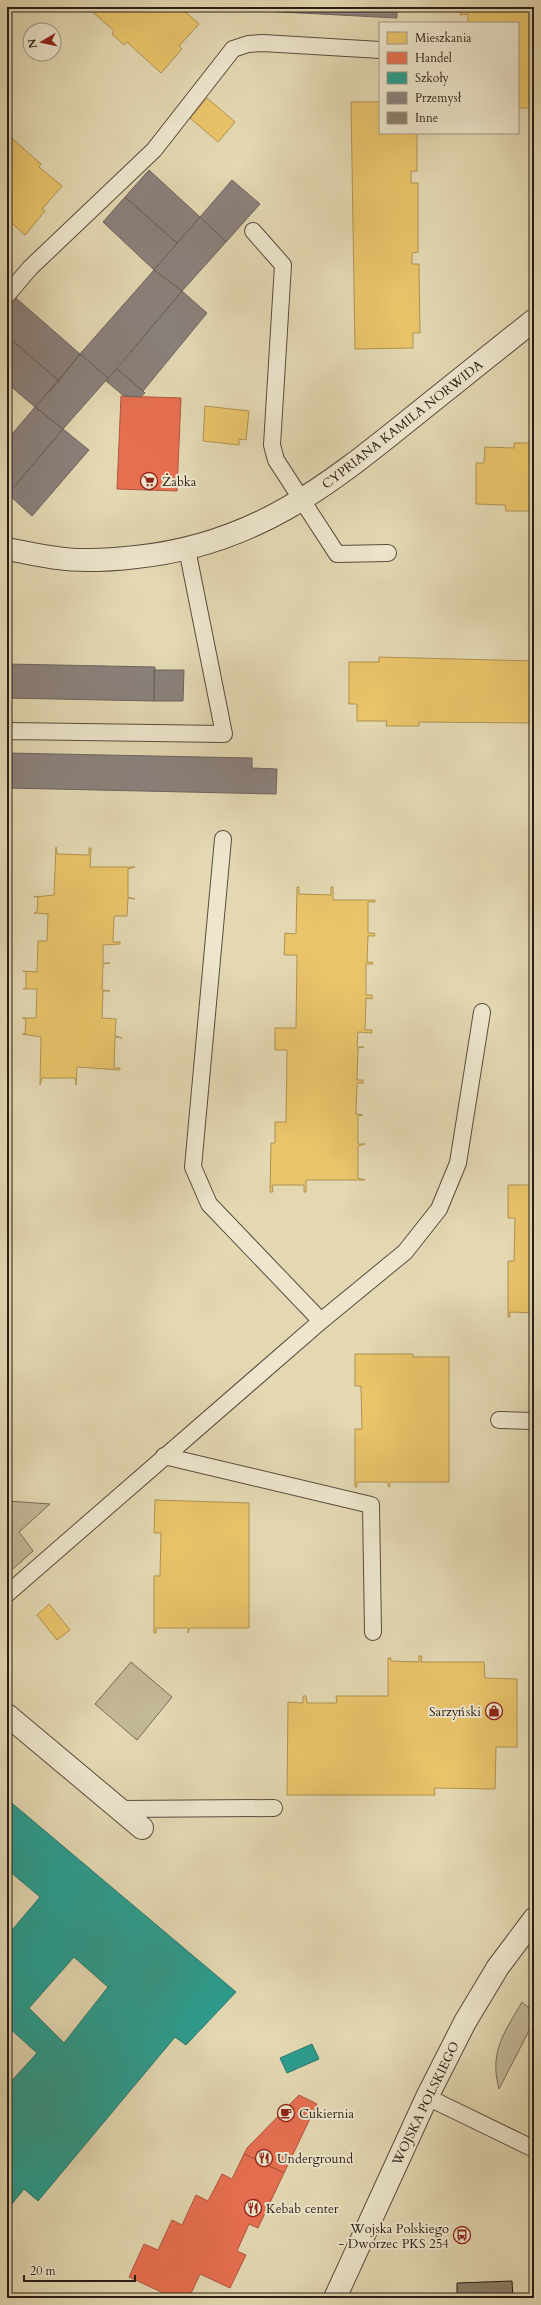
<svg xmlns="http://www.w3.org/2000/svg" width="541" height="2305" viewBox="0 0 541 2305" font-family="Cardo,serif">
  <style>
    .green { fill: #c3b898; stroke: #766b58 }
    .homes { fill: #e9c46a; stroke: #af9251 }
    .shops { fill: #e76f51; stroke: #ae5740 }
    .schools { fill: #2a9d8f; stroke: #2a776b; fill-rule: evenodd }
    .industry { fill: #8a817c; stroke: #6d635e }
    .building { fill: #8a7f68; stroke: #291e17 }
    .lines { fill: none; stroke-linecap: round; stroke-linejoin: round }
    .service-casing { stroke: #584c3e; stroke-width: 18 }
    .minor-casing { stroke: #584c3e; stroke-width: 24 }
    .tertiary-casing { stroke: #584c3e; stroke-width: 24 }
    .service { stroke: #ede6cd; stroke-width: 16 }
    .minor { stroke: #ede6cd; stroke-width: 22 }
    .tertiary { stroke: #ede6cd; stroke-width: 22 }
    .labels { text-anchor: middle; stroke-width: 4; stroke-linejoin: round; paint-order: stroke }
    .street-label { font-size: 13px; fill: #291e17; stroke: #ede6cd }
    .poi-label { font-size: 13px; fill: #291e17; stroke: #ede6cd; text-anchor: start }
  </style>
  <rect width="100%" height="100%" fill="#e3d8b2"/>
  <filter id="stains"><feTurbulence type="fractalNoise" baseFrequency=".005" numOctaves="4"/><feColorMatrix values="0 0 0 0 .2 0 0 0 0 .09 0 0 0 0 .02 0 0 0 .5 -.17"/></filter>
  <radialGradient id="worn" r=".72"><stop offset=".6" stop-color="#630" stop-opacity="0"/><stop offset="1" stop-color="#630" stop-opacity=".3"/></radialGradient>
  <path class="green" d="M7,1501L50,1504L19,1532L33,1551L7,1574Z
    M131,1662L172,1697L137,1740L95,1704Z
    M522,2002L529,2008L531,2027L499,2089C489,2052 504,2033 522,2002Z"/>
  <path class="homes" d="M87,7H180L199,24L179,46L182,49L161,73L127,42L124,45L112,34L114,31Z
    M245,7H262V11L245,9Z
    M460,7H534V108H518V23H468V14L460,15Z
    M207,98L235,122L218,142L190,118Z
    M351,102H380V133H417V171H411V183H418V252L412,253V264H419L420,333H413V348L355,349Z
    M7,134L41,164L39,167L62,186L42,209L45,211L25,235L7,219Z
    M205,406L249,411L246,440L239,439V445L203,441Z
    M514,443H534V511H506L505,505L476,504V463H484L485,447L514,448Z
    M379,657L534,661V723L419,722V726H386L387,721H357V704H349V662H379Z
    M56,847L57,854L89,855V848H91L90,867H135L128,869V897L135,899L128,898L127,916H114L113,942H120V944L103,945V963H110L103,964L102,990L110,991H103L102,1018L116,1019L115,1036L122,1038L115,1037L114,1068H120V1070L77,1067L76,1085L75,1078H42L40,1085L41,1037L22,1034H25L26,1019L22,1018H36L37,989H23L26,988V972L23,971L37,972L38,941H47L48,914L34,913L37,912L38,896L34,897L54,895Z
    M297,887H299V894L331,895V887H333V900H375V902H368V933H374L375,936H368L367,962H372L373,964H366V995H372V999L366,998L365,1030H372V1033L358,1032L357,1047H364L358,1048L357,1080H363V1083H357L356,1114L363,1115L358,1116V1144H365L358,1146V1178L365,1180H306V1192H304V1185H272L273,1192H270L271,1143H275V1122H286L287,1050H275V1028H296L297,955H284L285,933L296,934Z
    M508,1185H534V1313L510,1312V1317H508V1261H514L515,1218H508Z
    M355,1354H413V1357H449V1482H390V1487L388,1486V1482H357V1487H355V1429H362L361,1386H355Z
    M155,1500L249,1503V1628H190L188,1633V1628H156V1633H154V1576H160L161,1533H154Z
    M49,1604L70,1630L57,1640L37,1615Z
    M419,1656H422L421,1662H484L485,1678L517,1679V1747H496L495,1789L434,1788L435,1795H287L288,1702L303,1703V1696H306L307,1703H337L336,1696H388V1658H391V1661L419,1662Z"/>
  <path class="shops" d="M121,396L181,398L177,491L117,489Z
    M299,2095L317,2104L284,2173L244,2154L247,2148Z
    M244,2154L284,2173L258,2228L249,2224L237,2251L246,2255L230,2288L200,2274L189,2298H174L129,2277L144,2244L158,2250L172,2220L182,2225L196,2195L208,2201L222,2174L232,2179Z"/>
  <path class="schools" d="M7,1799L236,1992L186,2045L175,2037L38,2201L24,2189L7,2210V2086L37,2053L7,2026V1936L40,1897L7,1869ZM74,1957L108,1987L64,2043L29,2008Z
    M312,2044L319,2059L287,2073L280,2058Z"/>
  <path class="industry" d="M262,7H397V18L262,11Z
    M149,170L200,217L177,243L125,197Z
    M232,180L260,204L226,242L200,217Z
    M125,197L177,243L154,270L103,222Z
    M200,217L226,242L182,291L154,270Z
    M154,270L182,291L108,378L80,354Z
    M182,291L207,313L143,391L117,369Z
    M16,298L80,354L59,381L7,336V308Z
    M7,336L59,381L35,407L7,383Z
    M80,354L108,378L63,429L35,407Z
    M117,369L143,391L145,393L140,397L124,396L106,381Z
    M35,407L63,429L8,494L7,440Z
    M63,429L89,450L32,516L8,494Z
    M7,664L155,667L154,701L7,698Z
    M154,670H184L183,701H154Z
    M7,753L252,758V768L277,769L276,794L7,788Z"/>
  <path class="building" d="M512,2281L513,2298H457V2283Z"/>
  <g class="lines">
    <g class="service-casing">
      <path id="service" d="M253,231L283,265L272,445L276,460L337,554L388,553
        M7,295L30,268L154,150L233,49L248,44L263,43L380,50
        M7,734L10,731L224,734L187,549
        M223,839L193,1167L209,1204L321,1321
        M499,1420L534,1421
        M164,1456L371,1505L373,1632
        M7,1594L321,1321L405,1252L439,1209L458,1163L482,1012
        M119,1809L274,1808
        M427,2097L534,2149"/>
    </g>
    <g class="minor-casing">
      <path id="minor" d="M7,1715L142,1828"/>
    </g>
    <g class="tertiary-casing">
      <path id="tertiary" d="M7,549C24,552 41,556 57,558C83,562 110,560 136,557C253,545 325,488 414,416C454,384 494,352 534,320
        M335,2298L427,2097L465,2022L498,1967L534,1919"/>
    </g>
    <use href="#service" class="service"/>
    <use href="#minor" class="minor"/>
    <use href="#tertiary" class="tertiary"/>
  </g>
  <defs>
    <g id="supermarket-ring" transform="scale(0.9)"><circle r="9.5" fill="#ede6cd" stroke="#8f2418" stroke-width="1.5"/><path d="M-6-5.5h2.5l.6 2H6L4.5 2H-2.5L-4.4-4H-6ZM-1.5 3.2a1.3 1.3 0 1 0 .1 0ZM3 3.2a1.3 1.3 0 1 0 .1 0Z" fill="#8f2418"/></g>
    <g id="shop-ring" transform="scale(0.9)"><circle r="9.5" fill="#ede6cd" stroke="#8f2418" stroke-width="1.5"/><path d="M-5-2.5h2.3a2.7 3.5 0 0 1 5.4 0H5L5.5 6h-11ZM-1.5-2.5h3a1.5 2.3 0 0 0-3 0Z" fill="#8f2418"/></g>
    <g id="cafe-ring" transform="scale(0.9)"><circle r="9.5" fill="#ede6cd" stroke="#8f2418" stroke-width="1.5"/><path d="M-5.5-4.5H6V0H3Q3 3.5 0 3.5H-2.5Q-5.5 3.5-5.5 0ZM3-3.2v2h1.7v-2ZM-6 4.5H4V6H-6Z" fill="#8f2418"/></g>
    <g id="restaurant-ring" transform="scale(0.9)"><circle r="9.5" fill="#ede6cd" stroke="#8f2418" stroke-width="1.5"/><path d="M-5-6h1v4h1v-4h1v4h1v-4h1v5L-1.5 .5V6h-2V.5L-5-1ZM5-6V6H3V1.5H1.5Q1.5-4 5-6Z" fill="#8f2418"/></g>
    <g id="bus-ring" transform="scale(0.9)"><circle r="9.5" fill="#ede6cd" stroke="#8f2418" stroke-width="1.5"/><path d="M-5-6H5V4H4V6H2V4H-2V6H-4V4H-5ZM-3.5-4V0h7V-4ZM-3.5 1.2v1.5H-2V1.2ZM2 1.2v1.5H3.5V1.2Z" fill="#8f2418"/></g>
  </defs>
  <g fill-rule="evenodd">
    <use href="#supermarket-ring" x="149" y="481"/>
    <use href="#shop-ring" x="494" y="1711"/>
    <use href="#cafe-ring" x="286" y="2113"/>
    <use href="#restaurant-ring" x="264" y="2158"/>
    <use href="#restaurant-ring" x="253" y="2208"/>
    <use href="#bus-ring" x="462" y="2235"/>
  </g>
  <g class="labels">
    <g class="street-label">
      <text transform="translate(402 424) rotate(-38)" y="5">CYPRIANA KAMILA NORWIDA</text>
      <text transform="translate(425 2103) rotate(-64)" y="5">WOJSKA POLSKIEGO</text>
    </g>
    <g class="poi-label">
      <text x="162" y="486">Żabka</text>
      <text x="481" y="1716" text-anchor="end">Sarzyński</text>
      <text x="299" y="2118">Cukiernia</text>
      <text x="277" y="2163">Underground</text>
      <text x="266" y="2213">Kebab center</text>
      <text x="449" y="2233" text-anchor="end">Wojska Polskiego<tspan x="449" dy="15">- Dworzec PKS 254</tspan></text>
    </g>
  </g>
  <rect width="541" height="2305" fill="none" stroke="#e3d8b2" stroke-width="24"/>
  <rect x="8" y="8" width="525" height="2289" fill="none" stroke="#291e17" stroke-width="2"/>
  <rect x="12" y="12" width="517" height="2281" fill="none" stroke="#291e17"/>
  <rect x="379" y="22" width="140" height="112" fill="#ede6cd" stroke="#9f9684"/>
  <rect x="387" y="32" width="20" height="12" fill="#e9c46a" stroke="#9f9684"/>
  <text x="415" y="42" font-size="12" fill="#291e17">Mieszkania</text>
  <rect x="387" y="52" width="20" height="12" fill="#e76f51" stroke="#9f9684"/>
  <text x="415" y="62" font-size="12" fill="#291e17">Handel</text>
  <rect x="387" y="72" width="20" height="12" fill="#2a9d8f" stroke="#9f9684"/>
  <text x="415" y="82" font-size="12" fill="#291e17">Szkoły</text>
  <rect x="387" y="92" width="20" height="12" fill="#8a817c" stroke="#9f9684"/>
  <text x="415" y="102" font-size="12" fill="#291e17">Przemysł</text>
  <rect x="387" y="112" width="20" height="12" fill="#8a7f68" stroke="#9f9684"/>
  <text x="415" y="122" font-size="12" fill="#291e17">Inne</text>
  <g transform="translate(42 42) rotate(261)"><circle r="19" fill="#ede6cd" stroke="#9f9684"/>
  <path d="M0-3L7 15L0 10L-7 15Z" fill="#8f2418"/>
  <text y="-6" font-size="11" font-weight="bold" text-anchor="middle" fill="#291e17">N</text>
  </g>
  <path d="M24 2275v6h111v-6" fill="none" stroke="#291e17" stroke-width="2"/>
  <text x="30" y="2275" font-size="12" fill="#291e17" stroke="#ede6cd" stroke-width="3" paint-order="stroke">20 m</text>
  <rect width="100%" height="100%" filter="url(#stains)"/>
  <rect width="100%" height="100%" fill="url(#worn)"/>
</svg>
